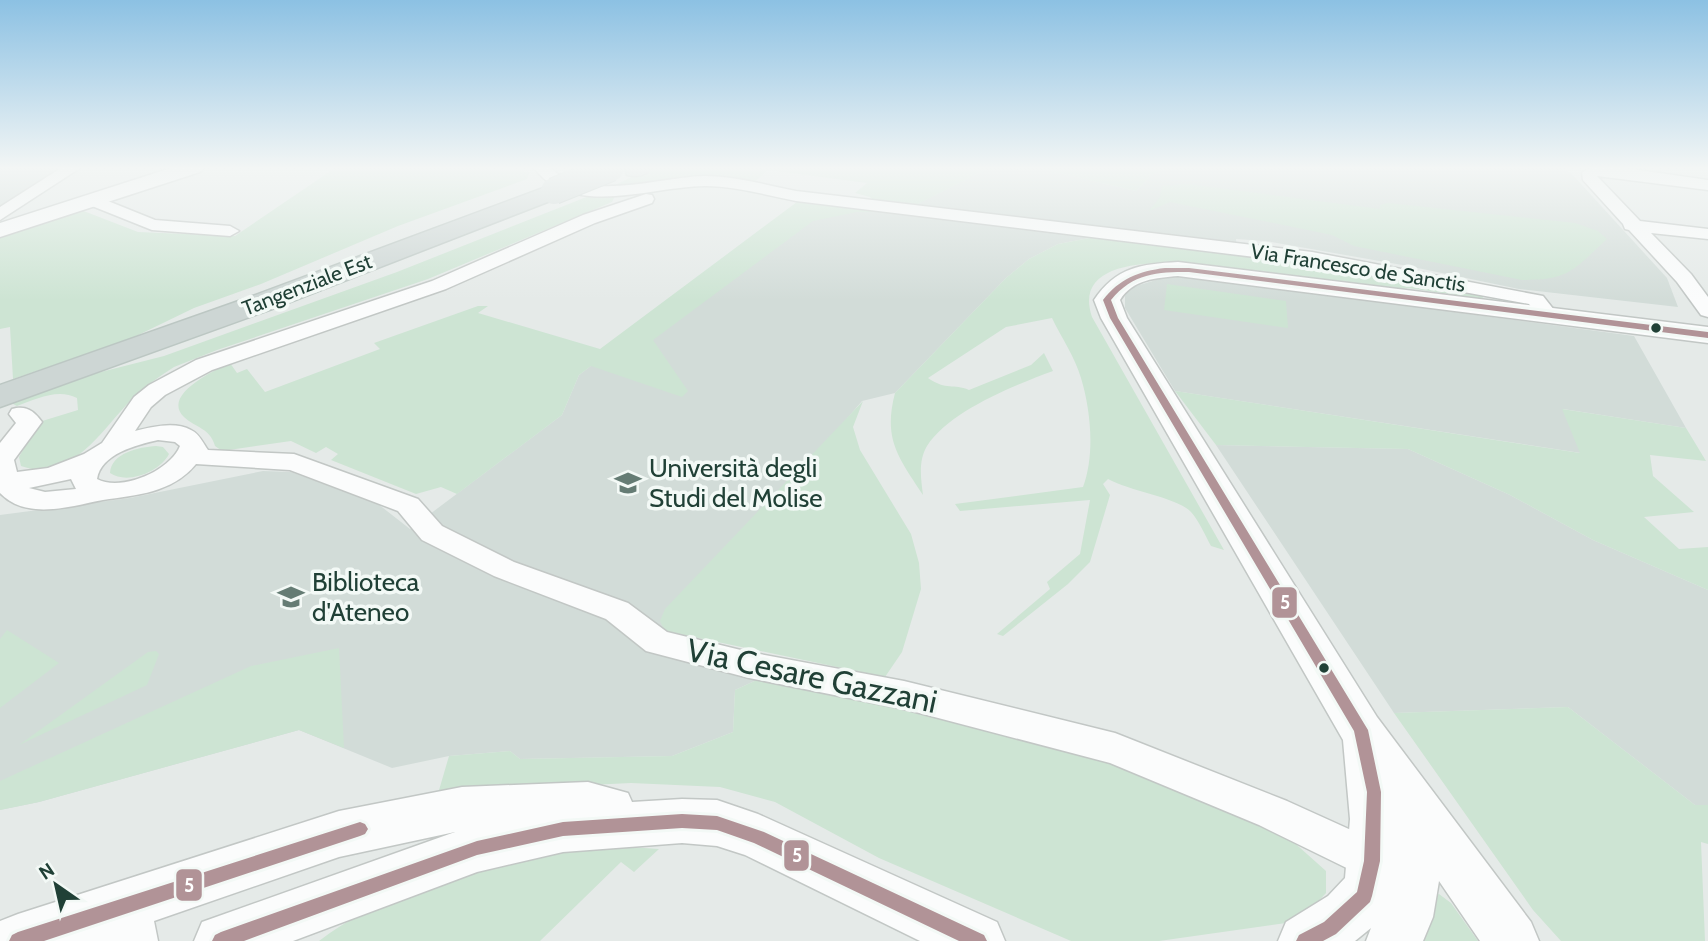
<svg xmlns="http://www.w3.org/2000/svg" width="1708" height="941" viewBox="0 0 1708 941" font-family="Cabin,sans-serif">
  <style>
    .built { fill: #d2dcd8 }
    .green { fill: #cde4d3 }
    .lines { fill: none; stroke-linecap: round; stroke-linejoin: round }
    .minor-casing { stroke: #c2c7c5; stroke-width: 3 }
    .tertiary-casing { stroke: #c2c7c5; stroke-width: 3 }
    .primary-casing { stroke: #bcc7c3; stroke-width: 3 }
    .minor { fill: #fbfcfc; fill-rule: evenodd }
    .tertiary { fill: #fbfcfc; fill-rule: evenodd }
    .primary { fill: #cdd6d4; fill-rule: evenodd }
    .primary-bridge-casing { stroke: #bcc7c3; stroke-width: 28; stroke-linecap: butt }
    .primary-bridge { stroke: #cdd6d4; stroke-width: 26 }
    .bus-1-casing { stroke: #f3f9f6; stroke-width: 6 }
    .bus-1 { fill: #b19397; fill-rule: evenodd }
    .bus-dot { fill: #204036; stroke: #f3f9f6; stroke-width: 2.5 }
    .labels { text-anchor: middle; stroke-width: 7; stroke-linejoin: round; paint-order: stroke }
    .far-street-label { font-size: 21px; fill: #204036; stroke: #f3f9f6 }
    .poi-label { font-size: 26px; fill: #204036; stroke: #f3f9f6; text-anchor: start }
    .near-street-label { font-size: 32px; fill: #204036; stroke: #f3f9f6 }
    .line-badge { stroke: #f3f9f6; stroke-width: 2.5 }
    .badge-label { font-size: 19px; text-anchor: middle; font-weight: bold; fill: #fff }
  </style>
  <rect width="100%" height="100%" fill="#e5eae8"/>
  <path class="built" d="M0,168H66L0,210Z
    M989,168H1037L1136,191L1151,175L1166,168H1561L1571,173L1667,278L1678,307L1519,289L1408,266L1266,241L1236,239L1237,254L1095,237L1058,244L1029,259L1006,278L895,393L862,401L666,631L723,645L714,664L761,678L735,690L733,732L672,756L520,759L510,751L449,756L392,768L299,730L39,802L0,810V515L130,498L263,471L291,472L378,504L410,529L562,415L579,375L808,200L901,212Z
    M1166,277H1194L1634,336L1686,428L1563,409L1581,453L1175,391L1125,308V295L1133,287Z
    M1216,445L1408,449L1510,495L1593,540L1708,590V805H1695L1568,707L1394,713Z"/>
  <path class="green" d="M335,168H470L530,172L527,179L398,226L261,284L194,308L130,339L13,379L10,327L0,329V237L81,210L138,232L235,236Z
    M650,168H989L914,206L874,201L870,197L855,193L867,183L768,170L753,183L680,179L611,187Z
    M1037,168H1166L1151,175L1136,191Z
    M1188,184L1380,209V205L1388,203L1575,223L1598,231L1607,239C1573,270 1570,280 1522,280L1354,246L1332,235L1170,202L1149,211L1160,197L1162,186Z
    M594,194H616L612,202L428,279L217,350L174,367C159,377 143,387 130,401C102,430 70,484 21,466L19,457L39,422L78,410L77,398C58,388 36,399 17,406L11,403L97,373L164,356L397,272Z
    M801,199L901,212H857L813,221L653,340L688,391L682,397L591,366L579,375L562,415L457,494L441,487L416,494L331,460L338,454L326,447L316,453L291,441L222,451L215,446C210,428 196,428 184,417C161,395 215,370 230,363L237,373L247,369L265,392L380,349L374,343L478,306H488L478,313L600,349Z
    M1095,237L1237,254L1481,295L1484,299L1408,288L1398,290C1360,285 1321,280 1282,275C1244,270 1064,234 1092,317L1224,550L1211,546C1205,535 1199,521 1191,512C1179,498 1129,491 1108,479L1103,484L1110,495L1090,562L1068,584L1003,636L997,634L1050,589L1047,582L1080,554L1090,500L960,511L955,504L1083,487C1095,455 1091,411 1081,378C1075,357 1061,337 1052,318L1006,327L928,378C947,391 953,383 969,390L1031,365L1044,353L1053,371C1015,385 949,411 927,446C918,461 921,479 923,495C898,457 883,439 895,393L1006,278L1029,259L1058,244Z
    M1167,284L1286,301L1288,328L1164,310Z
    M1175,391L1580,453L1562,409L1686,428L1706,461L1650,455L1653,476L1694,512L1644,517L1679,549L1708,547V590L1593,540L1510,495L1408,449L1216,445Z
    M863,401L853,427L860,450L911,534L919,563L921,589L902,652L885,677L665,631L660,621L665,609Z
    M156,446L163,447L169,454C160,472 127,485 110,473C111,453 139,447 156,446Z
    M7,630L59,663L0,708V639Z
    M339,648L344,748L299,730L39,802L0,810V781L251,666Z
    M148,652L156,651L159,654L147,685L19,745Z
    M761,678L1080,751L1149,774L1289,838L1326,871V893L1300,921L1159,941H1071L879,858L775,802L720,787L631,783L488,790L437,797L449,756L510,751L520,759L672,756L733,732L735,690Z
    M1568,707L1695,805H1708V844L1701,842L1705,941H1561L1533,910L1394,713Z
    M600,845L659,849L634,872L621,862L540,941H319C397,881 506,863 600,845Z
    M1439,894L1451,903L1478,941H1416L1428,900Z"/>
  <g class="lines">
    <g class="minor-casing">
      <path id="minor" d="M61,168H80L0,220V207Z
        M534,168H551C585,203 660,177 704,176C735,176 766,185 796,191L1312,252L1543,296L1558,315L1555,319C1541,323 1537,315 1529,304L1312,264L796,201C766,195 735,186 705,186C652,186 573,219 534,168Z
        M1589,168H1625L1708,180V190L1597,176L1640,221L1708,229V239L1651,233L1691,274L1708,297V317L1701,315L1677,282L1629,230L1625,229L1623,224L1583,180L1582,173Z
        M646,194L652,195L654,199L652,203L595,223L446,289L212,370L165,395L151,407L135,431C151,427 175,421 191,430C200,434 204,445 208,450L294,454L418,499L442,526L514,562L628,603L667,632L749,652L904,681L1115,733L1287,801L1393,849L1399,863L1393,877L1379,882L1365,877L1259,825L1110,763L904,709L749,678L646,651L606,619L494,576L422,540L398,511L290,470L196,464C172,493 137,495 103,500C71,506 27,521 0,493V443L16,423L9,414L12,409C26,405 34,411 42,422L14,460L17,472L48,468L84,454L102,443L134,397L149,385L196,360L432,281L583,215ZM158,440L175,442L180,446C170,471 121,492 97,479C101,454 136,445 158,440ZM71,479L76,489L45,492L29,488Z
        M93,195L155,220L230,226L239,231L230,236L152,230L87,204L85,200L87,196Z"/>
    </g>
    <g class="tertiary-casing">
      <path id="tertiary" d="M171,168H203L200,172L0,237V223Z
        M1178,262L1708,327V343L1178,276C1156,278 1133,279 1120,300L1127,318L1377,717L1531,922L1539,941H1480L1439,881L1433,917L1423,941H1366L1371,928L1355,941H1278L1286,922L1328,896L1345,878L1350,819L1343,740L1101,318L1094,300C1116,267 1141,264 1178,262Z
        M588,782L628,793L632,802L682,799L717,800L758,814L997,922L1005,941H920L745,855L717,846L682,843L563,852L477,872L293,941H194L202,922L455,832L339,857L154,921L158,941H0V921L18,914L339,811L462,787Z"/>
    </g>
    <g class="primary-casing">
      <path id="primary" d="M625,168H651C645,177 636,177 627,175Z
        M554,184L563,186L566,191L563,196L272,309L0,407V385L250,297Z"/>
    </g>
    <use href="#minor" class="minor"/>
    <use href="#tertiary" class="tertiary"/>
    <use href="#primary" class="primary"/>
    <g class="primary-bridge-casing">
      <path id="primary-bridge" d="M554,191L611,168"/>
    </g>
    <use href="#primary-bridge" class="primary-bridge"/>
    <g class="bus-1-casing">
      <path id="bus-1" d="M1165,268H1189L1708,332V338L1189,272C1157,272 1133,273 1111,300L1118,318L1368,730L1381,792L1380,861L1372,896L1370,902L1336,934L1323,941H1296L1299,935L1324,922L1357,892L1364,861L1367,792L1354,731L1110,318L1103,300C1119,279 1139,271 1165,268Z
        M682,814L717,816L764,832L984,935L987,941H959L754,843L717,830L682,828L563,836L477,855L244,941H212L215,935L221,932L477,841L563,822Z
        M360,822L365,824L368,829L365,834L360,836L44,941H9L12,935L18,932Z"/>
    </g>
    <use href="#bus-1" class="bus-1"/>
  </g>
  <linearGradient id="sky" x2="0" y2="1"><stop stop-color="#8cc1e3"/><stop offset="0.56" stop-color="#f3f6f5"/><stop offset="1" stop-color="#f3f6f5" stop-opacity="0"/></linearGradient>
  <rect width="1708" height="300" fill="url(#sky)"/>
  <defs>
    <g id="university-bare" transform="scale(2.1)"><path d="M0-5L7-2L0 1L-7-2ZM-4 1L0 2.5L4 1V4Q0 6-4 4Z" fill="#657c74" stroke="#f3f9f6" stroke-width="2.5" paint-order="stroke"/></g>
  </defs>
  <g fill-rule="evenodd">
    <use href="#university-bare" x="628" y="483"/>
    <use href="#university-bare" x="291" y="597"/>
  </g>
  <g class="bus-dot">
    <circle cx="1656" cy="328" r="6"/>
    <circle cx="1324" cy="668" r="6"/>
  </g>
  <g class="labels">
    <g class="far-street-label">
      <text transform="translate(1358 268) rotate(9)" y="7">Via Francesco de Sanctis</text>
      <text transform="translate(307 285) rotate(-21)" y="7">Tangenziale Est</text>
    </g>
    <g class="poi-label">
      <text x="649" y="477">Università degli<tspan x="649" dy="30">Studi del Molise</tspan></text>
      <text x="312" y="591">Biblioteca<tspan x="312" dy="30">d'Ateneo</tspan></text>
    </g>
    <g class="near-street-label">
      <text transform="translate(812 676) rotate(12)" y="11">Via Cesare Gazzani</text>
    </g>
  </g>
  <g class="line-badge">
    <rect x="1271" y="586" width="27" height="33" rx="7" fill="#b19397"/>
    <rect x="783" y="839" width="27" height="33" rx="7" fill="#b19397"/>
    <rect x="175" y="868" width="28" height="34" rx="7" fill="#b19397"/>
  </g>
  <g class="badge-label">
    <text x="1285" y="609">5</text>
    <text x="797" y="862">5</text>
    <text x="189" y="892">5</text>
  </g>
  <g transform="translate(56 885) rotate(326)" stroke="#f3f9f6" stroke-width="5" paint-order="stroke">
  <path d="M0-5L12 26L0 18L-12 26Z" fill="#204036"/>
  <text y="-10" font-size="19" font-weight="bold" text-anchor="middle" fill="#204036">N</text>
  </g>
</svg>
